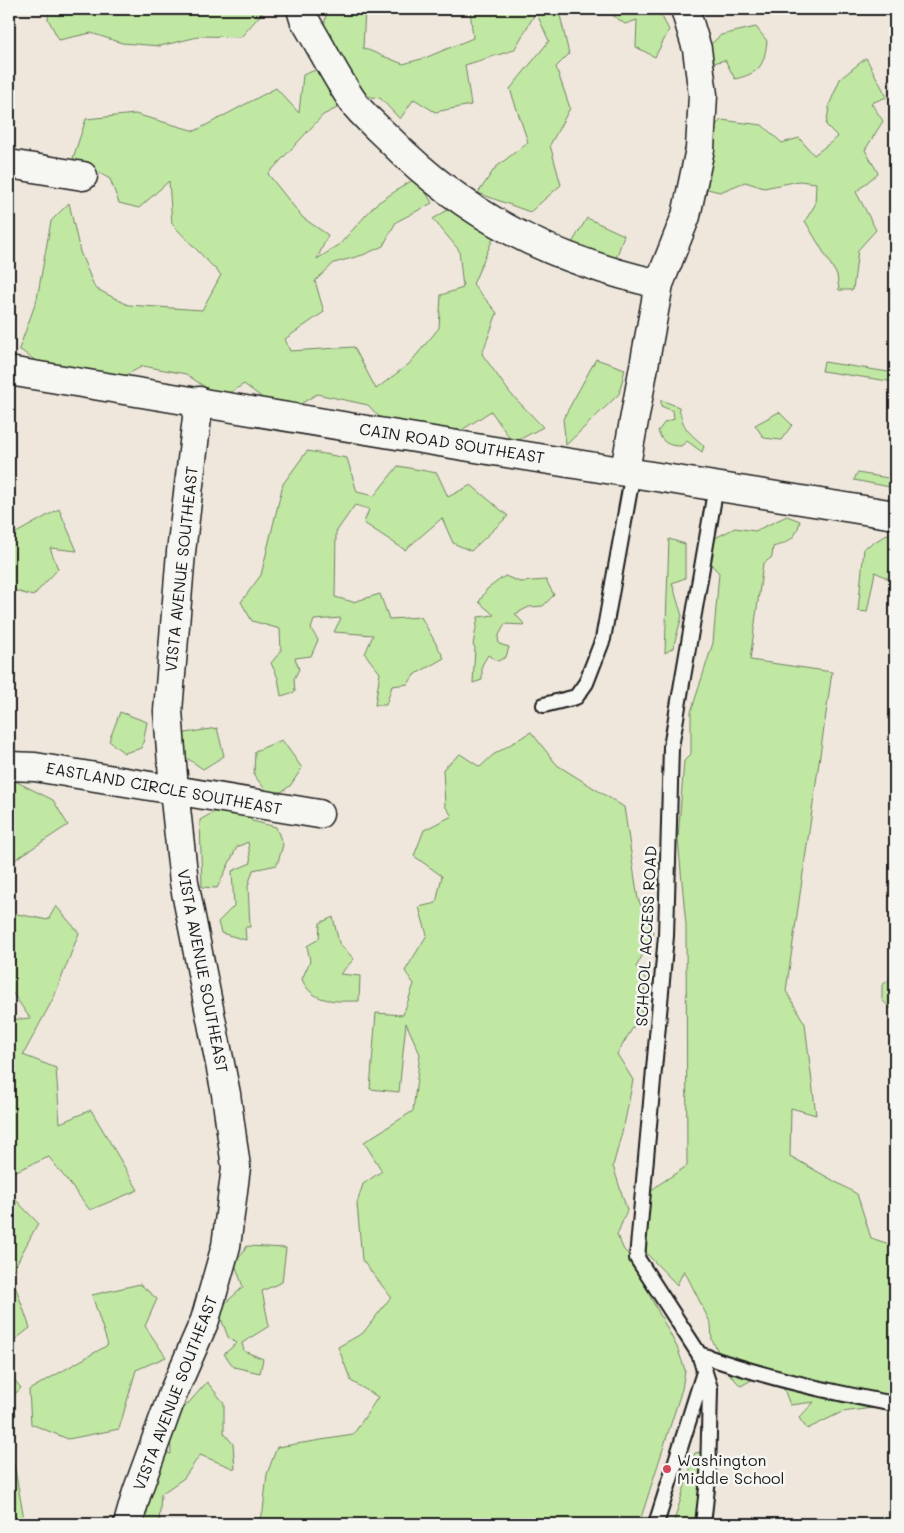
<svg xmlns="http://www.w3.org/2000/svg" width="904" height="1533" viewBox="0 0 904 1533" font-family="Mali,sans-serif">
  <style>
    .green { fill: #c1e8a3; stroke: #6e8260 }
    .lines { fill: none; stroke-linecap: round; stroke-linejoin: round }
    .lane-casing { stroke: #1c1c1c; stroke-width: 18 }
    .street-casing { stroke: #1c1c1c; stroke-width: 31 }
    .secondary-casing { stroke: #1c1c1c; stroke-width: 31 }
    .lane { stroke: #f6f6f2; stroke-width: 14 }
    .street { stroke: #f6f6f2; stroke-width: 28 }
    .secondary { stroke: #f6f6f2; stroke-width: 28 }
    .poi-dot { fill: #d1495b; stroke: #f6f6f2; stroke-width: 2 }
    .labels { text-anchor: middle; stroke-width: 5; stroke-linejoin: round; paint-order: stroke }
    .street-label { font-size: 16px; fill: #1c1c1c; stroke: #f6f6f2 }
    .poi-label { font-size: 16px; fill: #1c1c1c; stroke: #f6f6f2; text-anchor: start }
  </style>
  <rect width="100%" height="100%" fill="#efe7dc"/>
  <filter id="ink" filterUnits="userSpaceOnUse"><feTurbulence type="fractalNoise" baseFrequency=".02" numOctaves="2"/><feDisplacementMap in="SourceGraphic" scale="10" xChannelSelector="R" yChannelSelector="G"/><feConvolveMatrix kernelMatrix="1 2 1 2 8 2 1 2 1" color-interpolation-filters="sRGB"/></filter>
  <g filter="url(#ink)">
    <path class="green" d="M49,9H152L160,12L173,9H259L263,12L241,37L202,36L160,46L122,43L91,33L59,40L48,19Z
      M327,9H365L363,48L403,64L425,58L473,38L470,9H561L560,15L569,54L556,67L570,108L550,145L561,185L530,212L478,193L495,168L528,142L510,89L549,41L536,12L514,50L465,65L471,105L435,112L414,99L400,119L380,98L362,96L323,115L268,174L303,218L328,235L317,259L339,245L376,204L417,177L432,203L396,222L383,246L363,255L334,263L315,281L324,312L285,339L290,351L354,347L376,389L409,364L439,328L441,295L463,288L459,250L433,219L449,209L496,232L473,284L497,313L482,354L510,393L543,427L513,443L491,411L462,430L391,429L368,405L317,394L284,414L244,384L221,398L186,374L143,366L111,383L57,376L19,349L37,299L51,221L69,203L80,252L95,288L128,305L202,310L221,275L172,224L169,181L139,208L119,203L110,179L73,158L86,119L135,114L195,131L276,88L299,113L303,75L325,66L324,27Z
      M604,9H658L669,30L655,57L636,47L637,20L625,24Z
      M756,27L767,41C764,66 760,73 735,79L725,60L706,65L703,51L721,35Z
      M866,58L887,97L871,103L883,121L865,150L878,173L856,192L876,230L858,250L853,290H839L837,275L805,221L815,205L816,183L799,181L764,188L745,182L720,192L699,187L705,136L721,120L762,125L782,143L799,138L814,155L838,137L826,125L830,103L840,79Z
      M587,218L624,235L616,259L590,273L572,243Z
      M596,359L625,369L619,394L566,445L563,419Z
      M824,362L895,373V382L822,371Z
      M661,400L679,407C683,430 688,431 704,446L702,452L687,441L681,446C669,446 662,443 658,431L665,422L674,419L673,411L661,406Z
      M779,412L792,425L781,440L764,438L755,425Z
      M307,451L347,458L357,492L374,496L398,466L437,473L448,497L471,485L508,516L471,551L453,543L442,518L405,550L364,523L369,509L355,505L336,532L335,597L353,602L380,594L389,619L421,617L444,658L414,675L408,684L392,686L386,705H375L380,673L365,654L373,635L334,632L341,618L314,620L311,629L318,640L311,656L295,658L299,669L294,679L295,692L281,696L278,678L271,663L281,651L280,629L252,621L241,602L261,575L283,484Z
      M857,473L895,479V488L854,480Z
      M59,509L77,551L50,548L58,569L33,596L9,589V537Z
      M787,516L800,521C796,539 789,542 773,547L772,557L763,564L750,660L832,672L786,991L805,1024L816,1115L791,1108L790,1156L857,1194L871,1238L895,1246V1405L842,1412L807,1429L799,1418L814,1402L790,1405L784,1389L753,1379L741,1386L731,1376L712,1340L711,1324L684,1270L677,1285L647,1254L634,1206L658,1185L687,1166L686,925L678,839L684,761L691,754V712L713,643L719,573L709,562L715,538L735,528L755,531Z
      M895,530V582L875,572L867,612L858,611L864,548Z
      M669,539L685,544V578L672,583L682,616L673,648L665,653Z
      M505,576L520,582L546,580L554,595L543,606L529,607L515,614L525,625L505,624L498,637L499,644L509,647L506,657L498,661L488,655L482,665V680L473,683L475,647L473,645L478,617L494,615L479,602L487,589Z
      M120,712L147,722L142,748L124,753L109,741Z
      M217,728L224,756L203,769L178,752L185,733Z
      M531,732L557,765L624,807L638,899L654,934L636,967L646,979L641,1014L617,1054L633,1080L625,1121L613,1166L627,1210L617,1235L624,1250L654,1280L650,1296L677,1347L685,1370L682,1389L639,1524H257L263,1511L267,1474L277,1447L353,1435L378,1397L351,1381L338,1347L363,1333L391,1297L362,1260L357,1203L363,1184L382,1171L364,1142L413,1111L420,1054L406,1023L399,1092L370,1089L376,1013L403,1015L414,984L405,971L427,935L419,907L436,903L442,876L414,856L424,830L452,816L445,806L443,769L460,754L480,767L493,755Z
      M282,740L302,768L290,786L272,798L254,775L255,751Z
      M9,778L53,800L68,825L10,863Z
      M242,808L252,821L276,827L283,845L277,865L253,870L248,886L250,927H245L246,940L221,933L218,922L234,906L232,871L251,863L248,842L237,847L217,888L202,887L200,820L219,809Z
      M56,906L79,933L54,997L23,1055L56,1068L60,1123L91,1110L138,1190L90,1210L49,1157L9,1174V1020L30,1018L9,988L12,913L48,920Z
      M333,917L339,943L354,959L340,974L360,976L359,1001C336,1001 312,1004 302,979L310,961L307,946L319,939L320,923Z
      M895,976V1012L882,1000V985Z
      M9,1193L38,1223L11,1274L30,1328L9,1344Z
      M247,1246L286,1248L282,1282L262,1291L269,1326L242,1343L244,1351L263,1359L260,1373L234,1367L224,1354L237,1343L228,1337L218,1310L243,1287L235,1264Z
      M140,1284L157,1299L145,1326L166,1357L136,1370L119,1429L68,1439L31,1424L29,1390L108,1345L92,1295Z
      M9,1373L21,1388L9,1400Z
      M207,1382L224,1403V1433L233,1444L235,1469L200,1455L184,1478L161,1494L159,1524H138L136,1520L150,1498V1471L161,1451L171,1454L170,1424Z
      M9,1447L11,1448L25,1524H9Z
      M700,1452L701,1456L696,1524H673L695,1453Z"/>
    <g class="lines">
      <g class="lane-casing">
        <path id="lane" d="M544,705L576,697L586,683L603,639L633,472
          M699,1354C763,1377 829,1392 895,1404
          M656,1524L704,1372
          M703,1524L708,1479L710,1388L699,1354L637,1258L666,936L671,747L716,486"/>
      </g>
      <g class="street-casing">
        <path id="street" d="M301,9L304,19C321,46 338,82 357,107C366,118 379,129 389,139C466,217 553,260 659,284
          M9,164L83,176
          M625,470L659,284L686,216L700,149L703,95L697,49L685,9
          M9,766L35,767L319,814
          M128,1524L137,1492L173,1393L205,1320L226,1246L236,1167L226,1094L184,882L174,790L168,711L181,552L199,401"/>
      </g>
      <g class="secondary-casing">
        <path id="secondary" d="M9,371L488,450L895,515"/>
      </g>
      <use href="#lane" class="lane"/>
      <use href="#street" class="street"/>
      <use href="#secondary" class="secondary"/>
    </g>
  </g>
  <circle class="poi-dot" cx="667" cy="1469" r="5"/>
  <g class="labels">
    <g class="street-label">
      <text transform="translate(452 443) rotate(9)" y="6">CAIN ROAD SOUTHEAST</text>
      <text transform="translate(181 569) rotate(-84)" y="6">VISTA AVENUE SOUTHEAST</text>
      <text transform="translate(164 788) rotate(10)" y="6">EASTLAND CIRCLE SOUTHEAST</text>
      <text transform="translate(646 936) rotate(-87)" y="6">SCHOOL ACCESS ROAD</text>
      <text transform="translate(203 971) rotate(79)" y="6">VISTA AVENUE SOUTHEAST</text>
      <text transform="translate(175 1393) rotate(-69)" y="6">VISTA AVENUE SOUTHEAST</text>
    </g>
    <g class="poi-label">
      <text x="677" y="1466">Washington<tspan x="677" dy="18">Middle School</tspan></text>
    </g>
  </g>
  <rect width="904" height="1533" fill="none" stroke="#f6f6f2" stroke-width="30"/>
  <rect x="15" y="15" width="874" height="1503" fill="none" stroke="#1c1c1c" stroke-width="2" filter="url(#ink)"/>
</svg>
